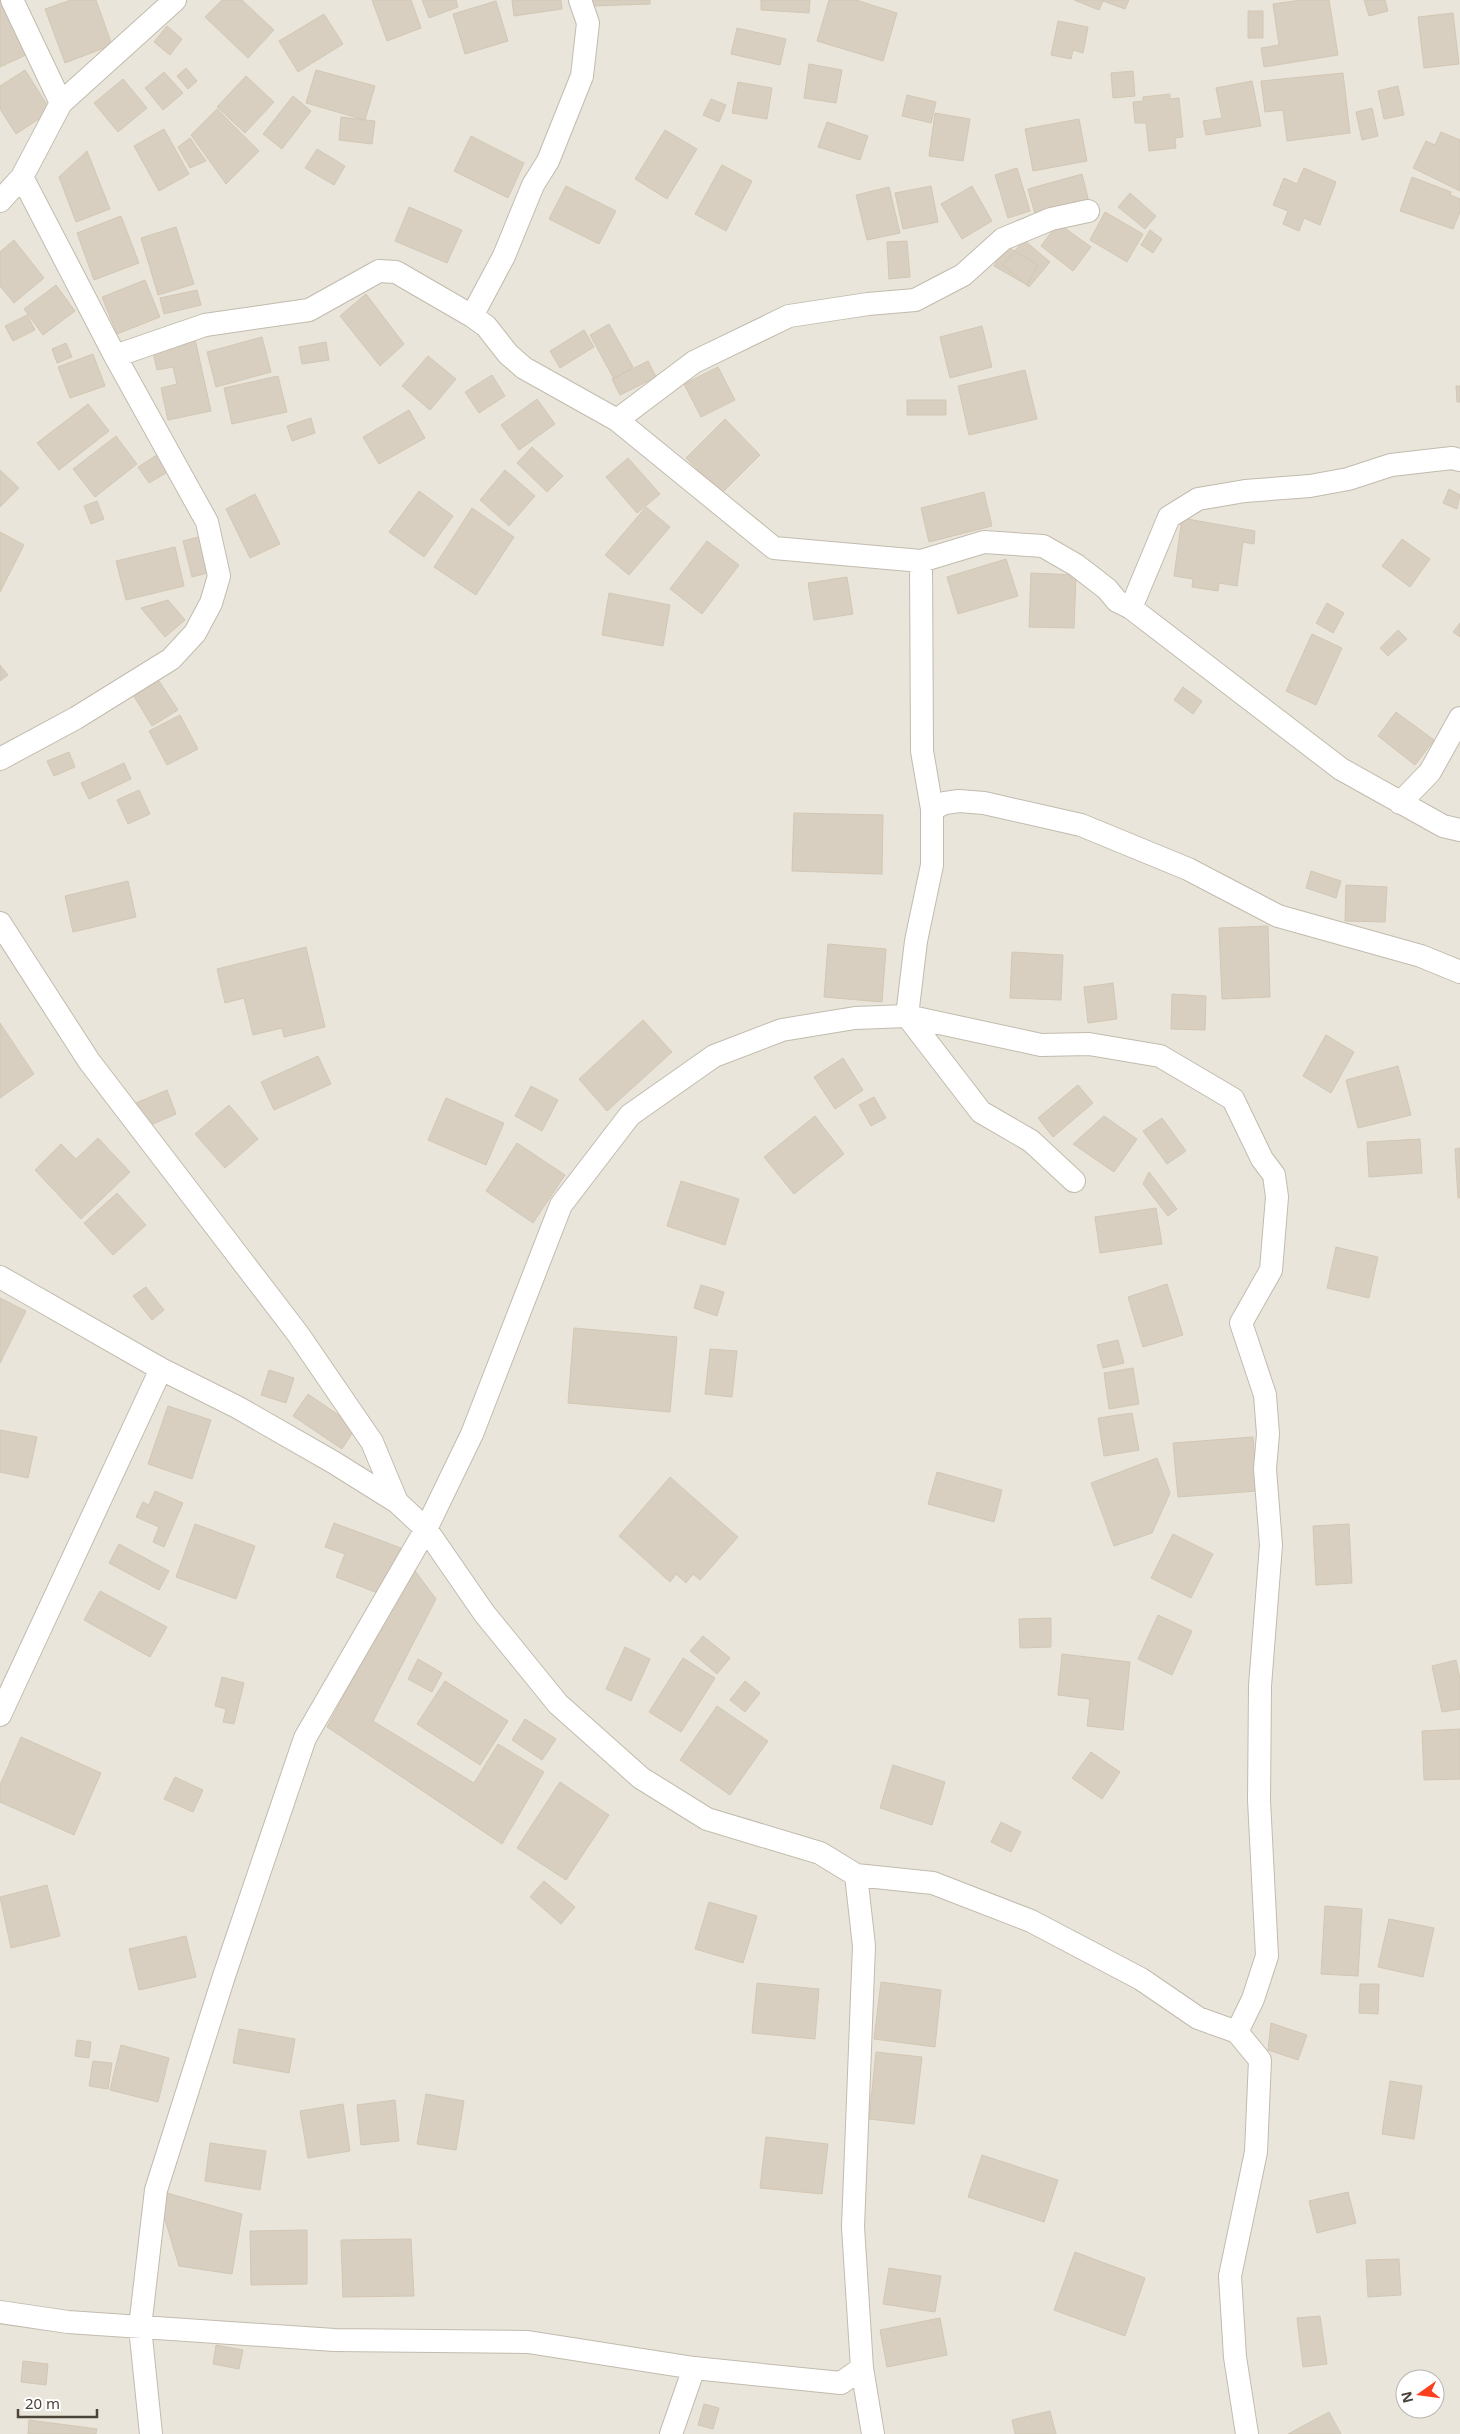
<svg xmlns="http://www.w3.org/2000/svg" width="1460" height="2434" viewBox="0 0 1460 2434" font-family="'Noto Sans',sans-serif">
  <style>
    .residential { fill: #eae5da; fill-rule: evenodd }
    .building { fill: #d8cfc1; stroke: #d3c7b4 }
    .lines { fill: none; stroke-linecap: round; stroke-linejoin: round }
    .street-casing { stroke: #c2bbae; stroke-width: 24 }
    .street { stroke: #fff; stroke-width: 22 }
  </style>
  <rect width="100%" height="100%" fill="#f6f3ec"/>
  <path class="residential" d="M0,0H1460V2434H0ZM1405,2379H1435V2409H1405Z"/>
  <path class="building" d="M0,0H4L28,54L0,67Z
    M71,0H96L112,45L65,63L45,9Z
    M222,0H242L274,30L248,58L205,17Z
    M372,0H411L421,28L387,41Z
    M422,0H456L458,7L429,18Z
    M512,0H561L562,9L514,16Z
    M593,0H650V4L593,6Z
    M761,0H810L809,13L761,10Z
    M829,0H856L897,13L883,61L817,41Z
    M1074,0H1129L1125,9L1103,1L1099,10Z
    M1301,0H1329L1338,55L1264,67L1261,48L1279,45L1273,4Z
    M1364,0H1385L1388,11L1369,16Z
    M496,1L508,41L465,54L453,14Z
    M1248,11H1263V38H1248Z
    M1453,13L1459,64L1424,68L1418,17Z
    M324,14L343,44L298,72L279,41Z
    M1058,21L1088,27L1083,53L1073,50L1071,59L1051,55Z
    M167,26L182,39L170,55L154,42Z
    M737,28L786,39L780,65L731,54Z
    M809,64L842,70L836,103L804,98Z
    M186,68L197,81L188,89L177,76Z
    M25,70L51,111L16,134L0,109V86Z
    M316,70L375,86L365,120L306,103Z
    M1133,71L1135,96L1113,98L1111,73Z
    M164,72L183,93L163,110L145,88Z
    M1343,73L1350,133L1287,141L1283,110L1265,112L1261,81Z
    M246,76L274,102L245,133L217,107Z
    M123,79L147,108L118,132L94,103Z
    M1252,81L1261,126L1206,135L1203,121L1222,118L1216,88Z
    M738,82L772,88L767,119L732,113Z
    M1398,86L1404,115L1384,119L1378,91Z
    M1170,94V99L1179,98L1183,137L1175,138L1176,148L1149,151L1146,123H1135L1133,102L1143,101V97Z
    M907,95L936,102L931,123L902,116Z
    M293,96L311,111L282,149L263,134Z
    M711,99L726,105L719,122L703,115Z
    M1372,108L1378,136L1362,140L1356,112Z
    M217,109L259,151L226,184L191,135Z
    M935,113L970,119L963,161L929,156Z
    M341,117L375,121L372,144L339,140Z
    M1079,119L1087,161L1033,171L1025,129Z
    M827,122L868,136L860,160L818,147Z
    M164,129L189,174L159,191L134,146Z
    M665,130L697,149L667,199L635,179Z
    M1441,132L1460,140V191L1413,168L1426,141L1435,145Z
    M471,136L524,163L508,198L454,171Z
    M190,138L206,161L190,168L178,147Z
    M317,149L345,166L334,185L305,168Z
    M87,151L110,209L76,222L59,177Z
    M722,165L752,181L726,231L695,214Z
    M1017,168L1030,211L1008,218L995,175Z
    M1304,168L1336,182L1320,225L1304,218L1299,231L1283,224L1288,211L1273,205L1284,178L1297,184Z
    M1082,174L1090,206L1037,221L1028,189Z
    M1412,177L1451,192L1450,195L1460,199V212L1453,229L1400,211Z
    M566,186L616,211L599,244L549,219Z
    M931,186L938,222L903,229L895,193Z
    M972,186L992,221L962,239L941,204Z
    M889,187L900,233L867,240L856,195Z
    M1130,193L1156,216L1145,229L1118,207Z
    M409,207L462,230L447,263L395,241Z
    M1105,212L1143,234L1127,262L1090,240Z
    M121,216L139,263L94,280L77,233Z
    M1058,223L1091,247L1073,271L1041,246Z
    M176,227L194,284L158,295L141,238Z
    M1150,230L1162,239L1153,253L1141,245Z
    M14,240L44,278L14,303L0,286V252Z
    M1024,240L1050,262L1029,287L1003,265Z
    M907,241L910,277L889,279L887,242Z
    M1006,246L1038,265L1027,285L994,266Z
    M145,280L160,317L117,334L102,297Z
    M56,285L75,311L43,335L24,309Z
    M197,290L201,305L164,314L160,298Z
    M366,294L404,344L380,366L340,316Z
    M27,315L35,330L13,341L5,326Z
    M609,324L633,367L614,379L590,335Z
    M982,326L992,367L950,378L940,337Z
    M584,330L594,347L560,368L550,351Z
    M262,337L271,372L216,387L207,352Z
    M195,339L211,411L168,420L161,388L177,384L173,367L157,370L152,348Z
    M326,342L329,360L302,364L299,347Z
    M66,343L72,357L57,363L52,349Z
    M93,354L105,386L70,398L58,367Z
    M428,356L456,379L430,410L402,386Z
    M648,361L656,377L620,395L612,379Z
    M718,367L735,400L701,417L684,384Z
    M1025,370L1037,419L969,435L958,386Z
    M492,375L505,396L479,413L465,392Z
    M278,376L287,412L232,424L224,388Z
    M1456,386H1460V402H1457Z
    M537,399L555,424L519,450L501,425Z
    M907,400H946V415H907Z
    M88,404L109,431L59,470L37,443Z
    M409,410L425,438L379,464L363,437Z
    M311,418L315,433L292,441L287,426Z
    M725,419L760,455L721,494L686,458Z
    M116,436L137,464L95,497L73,469Z
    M532,447L563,476L547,492L517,463Z
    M160,453L171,470L149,483L138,467Z
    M628,458L660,494L637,513L606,477Z
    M0,470L19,488L0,507Z
    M505,470L535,496L509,526L480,500Z
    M1449,489L1460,495L1457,509L1443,503Z
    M419,491L453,516L424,557L389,532Z
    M984,492L992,526L929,542L921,508Z
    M255,494L280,544L250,558L226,509Z
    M97,501L104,519L91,524L84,506Z
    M646,507L670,527L629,575L605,555Z
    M472,508L514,537L476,595L434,567Z
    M1182,518L1255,531L1254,544L1243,542L1237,586L1219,583L1218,591L1192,587L1193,579L1174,576Z
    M0,532L24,545L0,592Z
    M202,536L211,572L192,577L183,541Z
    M1402,539L1430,559L1410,587L1382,566Z
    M707,541L739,565L702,614L670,589Z
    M175,547L184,586L126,600L116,561Z
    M1006,559L1018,596L958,614L947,577Z
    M1031,573L1076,575L1074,628L1029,627Z
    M847,577L853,614L814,620L808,583Z
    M609,593L670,605L663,646L602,635Z
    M168,600L185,620L165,637L141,608Z
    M1327,603L1344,613L1333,633L1316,623Z
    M1460,623V637L1453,632Z
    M1398,630L1407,639L1388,656L1380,648Z
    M1312,634L1342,648L1316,705L1286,691Z
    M0,665L8,675L0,681Z
    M157,678L178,710L152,726L132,693Z
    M1183,687L1202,701L1193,714L1174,700Z
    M1396,712L1434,740L1415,765L1378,736Z
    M180,715L198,749L167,765L149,731Z
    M69,752L75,767L54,776L47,761Z
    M124,763L131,779L89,799L81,783Z
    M139,790L150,814L128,824L117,800Z
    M794,813L883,815L882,874L792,871Z
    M1311,871L1341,881L1336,898L1306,888Z
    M128,881L136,917L73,932L65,896Z
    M1346,885L1387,887L1385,922L1345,921Z
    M1268,926L1270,997L1222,999L1219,928Z
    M828,944L886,949L882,1002L824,997Z
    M306,947L325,1027L284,1037L282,1028L253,1035L244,998L225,1003L217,969Z
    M1012,952L1063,955L1061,1000L1010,998Z
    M1113,983L1117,1019L1088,1023L1084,987Z
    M1172,994L1206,996L1205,1030L1171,1029Z
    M643,1020L672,1052L607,1111L579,1079Z
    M0,1023L34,1074L0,1098Z
    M1326,1035L1354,1052L1331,1093L1303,1076Z
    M318,1056L331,1084L274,1110L261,1082Z
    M843,1058L863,1090L835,1109L814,1077Z
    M1398,1066L1411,1115L1358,1128L1346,1080Z
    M1078,1085L1093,1103L1053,1137L1038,1118Z
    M531,1086L558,1100L542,1131L515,1116Z
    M167,1090L176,1114L146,1127L136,1103Z
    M874,1097L886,1118L871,1126L859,1105Z
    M446,1098L504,1123L486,1165L428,1140Z
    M229,1105L258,1139L225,1168L195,1134Z
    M815,1116L844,1154L794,1194L764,1157Z
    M1104,1116L1137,1139L1114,1172L1073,1144Z
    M1162,1118L1186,1151L1167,1164L1143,1131Z
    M98,1138L130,1172L81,1219L35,1170L61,1144L76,1159Z
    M1420,1139L1422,1173L1369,1177L1367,1142Z
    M517,1143L565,1175L533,1223L486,1191Z
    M1460,1148V1198H1458L1455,1149Z
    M1149,1172L1177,1209L1168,1216L1143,1184Z
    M681,1181L739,1199L725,1245L667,1226Z
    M117,1193L146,1225L113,1255L84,1223Z
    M1156,1208L1162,1244L1100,1253L1095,1217Z
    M1336,1247L1378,1257L1369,1298L1327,1288Z
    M1167,1284L1183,1335L1143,1347L1128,1297Z
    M701,1285L724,1292L717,1316L694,1308Z
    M146,1287L164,1310L152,1320L133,1296Z
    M0,1298L26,1311L0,1363Z
    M574,1328L677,1337L670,1412L568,1403Z
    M1118,1340L1124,1363L1103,1368L1097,1345Z
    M710,1349L737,1351L732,1397L705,1394Z
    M1133,1368L1139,1404L1109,1409L1104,1373Z
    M269,1370L294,1378L286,1403L261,1395Z
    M308,1394L356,1427L342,1449L293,1416Z
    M168,1406L211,1420L192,1479L148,1464Z
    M1132,1413L1139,1450L1104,1456L1098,1418Z
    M0,1430L37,1437L28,1478L0,1472Z
    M1253,1437L1257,1491L1178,1497L1173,1443Z
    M1157,1458L1170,1493L1152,1533L1114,1546L1091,1483Z
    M937,1472L1002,1490L994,1522L928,1504Z
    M670,1477L738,1537L700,1580L693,1574L686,1583L676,1574L670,1582L619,1536Z
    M155,1491L183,1503L164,1547L153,1542L159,1527L136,1517L143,1502L149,1505Z
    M334,1523L401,1548L383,1595L336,1577L345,1554L325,1547Z
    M195,1524L255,1546L236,1599L176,1577Z
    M1349,1524L1352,1583L1316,1585L1313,1526Z
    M1173,1534L1213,1554L1191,1598L1151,1578Z
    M119,1544L169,1571L159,1590L109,1563Z
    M413,1568L436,1599L373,1721L474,1783L498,1744L544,1772L502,1844L327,1727Z
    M100,1591L167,1627L150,1657L84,1620Z
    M1158,1615L1192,1631L1172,1675L1138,1659Z
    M1051,1618V1647L1020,1648L1019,1619Z
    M703,1636L730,1658L717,1674L690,1651Z
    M625,1647L650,1659L631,1701L606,1689Z
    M1062,1654L1130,1662L1123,1730L1087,1726L1090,1699L1058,1695Z
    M683,1658L715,1678L681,1732L649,1712Z
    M418,1659L442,1673L432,1692L408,1679Z
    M1456,1660L1460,1679V1709L1442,1712L1432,1666Z
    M222,1677L244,1683L234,1724L223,1722L226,1709L215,1706Z
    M445,1681L508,1721L480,1765L417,1724Z
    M745,1681L760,1693L745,1712L730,1700Z
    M717,1706L768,1741L730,1795L680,1760Z
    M525,1719L556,1739L542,1760L512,1740Z
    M1460,1729V1779L1424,1780L1422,1731Z
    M21,1737L101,1773L74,1835L0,1802V1785Z
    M1091,1752L1120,1772L1102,1799L1072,1778Z
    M893,1765L945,1782L932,1825L880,1808Z
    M175,1777L203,1790L193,1812L164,1799Z
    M560,1782L609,1815L566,1880L517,1848Z
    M1001,1822L1021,1832L1011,1852L991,1842Z
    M544,1881L575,1907L561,1924L530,1897Z
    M47,1885L60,1936L11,1948L0,1897Z
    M709,1902L757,1916L743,1963L695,1949Z
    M1325,1906L1362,1909L1358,1976L1321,1974Z
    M1389,1919L1434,1928L1423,1977L1378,1967Z
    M186,1936L196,1977L139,1990L129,1949Z
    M881,1982L941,1990L935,2047L874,2039Z
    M757,1983L819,1989L815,2039L752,2033Z
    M1360,1984H1379L1378,2014L1359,2013Z
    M1271,2023L1307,2035L1298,2060L1268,2050Z
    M239,2029L295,2039L289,2073L233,2063Z
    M77,2040L91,2042L89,2058L75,2056Z
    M121,2045L169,2058L158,2102L110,2090Z
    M876,2052L922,2057L914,2124L869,2119Z
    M93,2061L112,2063L108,2089L89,2086Z
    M1390,2081L1422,2086L1414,2139L1382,2134Z
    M426,2094L464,2101L456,2150L417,2144Z
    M395,2100L399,2141L361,2145L357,2105Z
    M343,2104L350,2151L308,2158L300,2111Z
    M766,2137L828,2144L822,2194L760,2188Z
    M210,2143L266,2151L260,2190L205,2181Z
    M982,2155L1058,2180L1044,2222L968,2197Z
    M156,2190L242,2214L232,2274L179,2266Z
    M1348,2192L1356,2223L1317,2233L1309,2201Z
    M307,2230V2284L251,2285L250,2231Z
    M411,2239L414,2296L343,2297L341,2240Z
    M1075,2252L1145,2278L1125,2336L1054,2310Z
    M1399,2259L1401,2295L1368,2297L1366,2260Z
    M889,2268L941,2276L935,2312L883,2304Z
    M1320,2316L1327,2364L1303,2367L1297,2318Z
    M940,2318L947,2355L887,2367L880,2330Z
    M216,2345L243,2350L239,2369L213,2364Z
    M23,2361L48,2364L46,2385L21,2382Z
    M704,2404L719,2408L713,2429L698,2425Z
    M1050,2411L1056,2434H1015L1012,2420Z
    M1329,2412L1341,2434H1288Z
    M29,2420L97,2429L96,2434H28Z"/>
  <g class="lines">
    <g class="street-casing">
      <path id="street" d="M12,0L61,103
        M0,201L22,177L61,103L175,0
        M472,316L486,326L508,354L524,368L617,420L694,362L789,316L868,304L915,300L963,275L1003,239L1051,219L1088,211
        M115,356L205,325L309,310L379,271L396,272L472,316L504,256L533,185L548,161L582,76L588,23L580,0
        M617,420L774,548L921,561L984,542L1043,546L1076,565L1107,589L1117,601L1131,608L1341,769L1443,826L1460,830
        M921,561L922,751L932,809
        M1131,608L1169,517L1198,499L1245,491L1310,486L1348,479L1391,465L1452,458L1460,460
        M0,759L76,718L171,659L195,633L211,603L219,576L207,522L115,356L22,177
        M1400,803L1430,772L1460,718
        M0,923L89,1061L298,1334L372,1442L397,1502
        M1074,1181L1031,1141L981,1112L907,1016L916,941L932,865V809L945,803L959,801L984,803L1081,825L1188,869L1278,916L1421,956L1460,972
        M0,1277L161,1369L237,1407L333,1462L397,1502L426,1529L484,1613L558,1704L641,1778L707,1819L820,1853L856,1875L933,1883L1031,1921L1141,1979L1198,2018L1237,2032L1260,2060L1256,2152L1230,2276L1235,2357L1247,2434
        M0,1715L161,1369
        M856,1875L864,1946L853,2227L862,2368L873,2434
        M0,2312L68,2322L334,2340L528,2342L694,2368L841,2383L862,2368
        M151,2434L140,2327L156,2190L224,1976L305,1738L426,1529L472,1434L561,1205L630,1115L714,1056L782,1030L855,1018L907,1016L1041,1045L1089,1044L1160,1056L1233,1099L1262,1159L1274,1175L1277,1197L1271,1270L1241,1323L1265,1395L1268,1434L1265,1469L1271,1545L1260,1686L1259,1800L1267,1956L1253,1999L1237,2032
        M671,2434L694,2368"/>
    </g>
    <use href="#street" class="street"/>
  </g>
  <g transform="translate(1420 2394) rotate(256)"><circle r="24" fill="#ffffff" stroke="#b7b4b0"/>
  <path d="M0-4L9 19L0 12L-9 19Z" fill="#fc3f1d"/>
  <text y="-8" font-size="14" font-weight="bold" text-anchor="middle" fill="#4b4439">N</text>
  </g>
  <path d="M18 2409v8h79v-8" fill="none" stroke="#4b4439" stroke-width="2.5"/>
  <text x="25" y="2409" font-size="15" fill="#4b4439" stroke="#ffffff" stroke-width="4" paint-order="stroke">20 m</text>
</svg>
